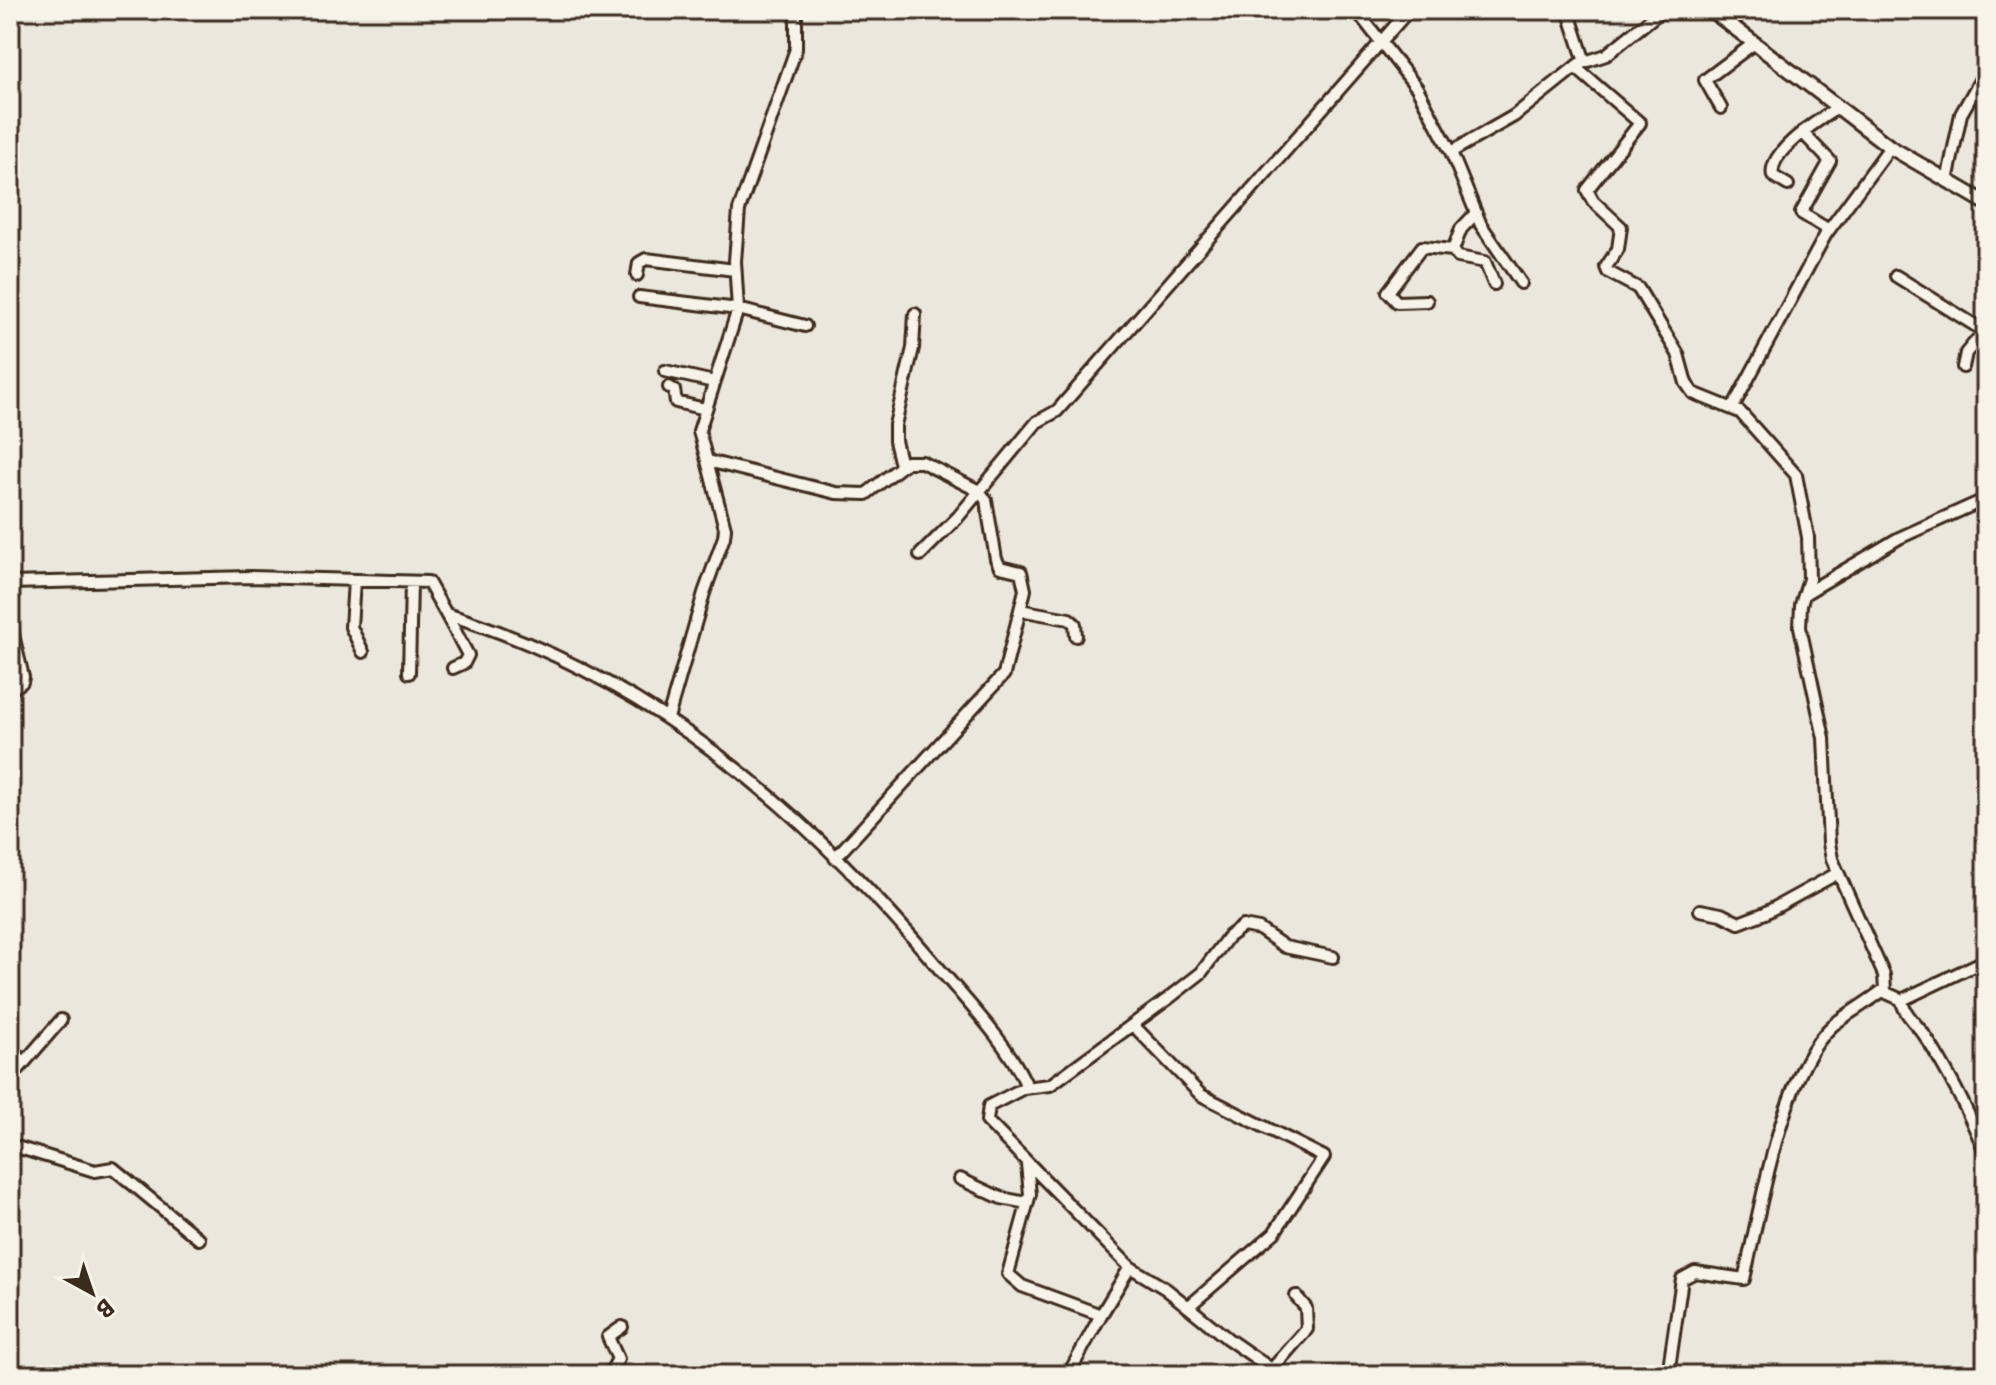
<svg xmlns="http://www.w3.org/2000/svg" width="1996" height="1385" viewBox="0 0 1996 1385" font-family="'Playpen Sans',sans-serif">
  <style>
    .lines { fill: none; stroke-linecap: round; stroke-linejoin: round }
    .minor-casing { stroke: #3b2a1e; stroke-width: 16 }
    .tertiary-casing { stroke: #3b2a1e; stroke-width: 18 }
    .minor { stroke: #f7f3e8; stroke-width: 10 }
    .tertiary { stroke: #f7f3e8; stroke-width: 12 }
  </style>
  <rect width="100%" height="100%" fill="#ece7dc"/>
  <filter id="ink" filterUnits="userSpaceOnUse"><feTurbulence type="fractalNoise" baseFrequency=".0125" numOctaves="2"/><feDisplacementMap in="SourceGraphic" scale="16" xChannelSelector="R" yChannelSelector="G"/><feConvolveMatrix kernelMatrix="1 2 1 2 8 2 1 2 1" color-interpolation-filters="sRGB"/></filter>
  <g filter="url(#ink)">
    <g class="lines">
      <g class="minor-casing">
        <path id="minor" d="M1356,10L1417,88L1451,152L1514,116L1579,64L1606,55L1662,10
          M1568,10L1585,62
          M1575,67L1640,123L1587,190L1593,201L1621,227L1618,249L1606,267L1608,272L1638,288L1678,354L1686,383L1693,393L1740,412L1796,475L1808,537L1809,579L1801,605L1800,627L1824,738L1829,843L1832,859L1884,975L1885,990
          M1721,108L1705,80L1753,44
          M1802,132L1830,161L1801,213L1829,230
          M1451,152L1481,225L1521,283
          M1947,181L1961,114L1986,70
          M1788,185L1773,176C1767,152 1819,120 1837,108
          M1476,213L1461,229L1453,250L1458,257L1485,262L1494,284
          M637,275L639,263L646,259L735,270
          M1896,276L1984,331
          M639,297L738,309L805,326
          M1427,301L1397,302L1388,292L1422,247L1453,250
          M1963,367L1966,353L1986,329
          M665,371L714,382
          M669,387L674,390L676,402L705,409
          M1733,407L1826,234L1890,147
          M708,461L836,493L866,494L907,462H922L979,491L986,500L996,559L1000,567L1021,572L1025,590L1004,674L835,858
          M901,465L895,441V425L913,348L915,314
          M920,555L958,517L1037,422L1057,411L1409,10
          M354,581L351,627L363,652
          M10,583L251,577L428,582L446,614C646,674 804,809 937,966C967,1002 1005,1040 1025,1082L1024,1088L989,1106L987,1121L994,1128L1130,1267L1166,1289L1228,1339L1280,1375
          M1806,593L1899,538L1986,499
          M1020,610L1069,619L1075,624L1076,636
          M446,614L468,655L464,663L453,668
          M10,622L23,677L22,682L10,690
          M409,673L411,582
          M668,718L704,593L724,537L725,528L699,431L738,309L735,261L739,210L796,49V10
          M1700,910L1721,914L1739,923L1765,913L1838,873
          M1902,1000C1903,1014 1918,1025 1925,1036C1950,1074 1969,1113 1986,1154
          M1133,1025L1201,1095L1324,1157L1274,1233L1188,1307
          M10,1047L24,1063
          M10,1079L61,1020
          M1024,1088L1050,1085L1169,998L1201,973L1228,937L1243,926L1259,929L1285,947L1333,957
          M10,1145L95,1171L113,1168L199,1239
          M1027,1164L1030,1194L1008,1274L1022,1286L1101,1315L1068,1375
          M960,1179L1001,1198L1027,1203
          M1101,1315L1130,1267
          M1272,1369L1307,1329L1306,1308L1296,1296
          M609,1375L618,1359L608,1337L622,1327
          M1007,1375H1023
          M1668,1375L1682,1279L1695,1272L1744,1279C1760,1213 1781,1073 1832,1026C1846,1014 1867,1003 1882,991L1902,1000L1986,960"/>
      </g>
      <g class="tertiary-casing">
        <path id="tertiary" d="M1711,10L1890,147L1986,203"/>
      </g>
      <use href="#minor" class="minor"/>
      <use href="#tertiary" class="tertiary"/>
    </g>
  </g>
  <rect width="1996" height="1385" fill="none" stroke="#f7f3e8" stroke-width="40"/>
  <rect x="20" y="20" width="1956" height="1345" fill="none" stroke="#3b2a1e" stroke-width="3" filter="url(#ink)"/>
  <g transform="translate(92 1293) rotate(140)" stroke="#f7f3e8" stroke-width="6" paint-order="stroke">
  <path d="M0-6L14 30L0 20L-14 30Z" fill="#3b2a1e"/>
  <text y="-12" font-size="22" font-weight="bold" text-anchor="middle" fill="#3b2a1e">B</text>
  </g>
</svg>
